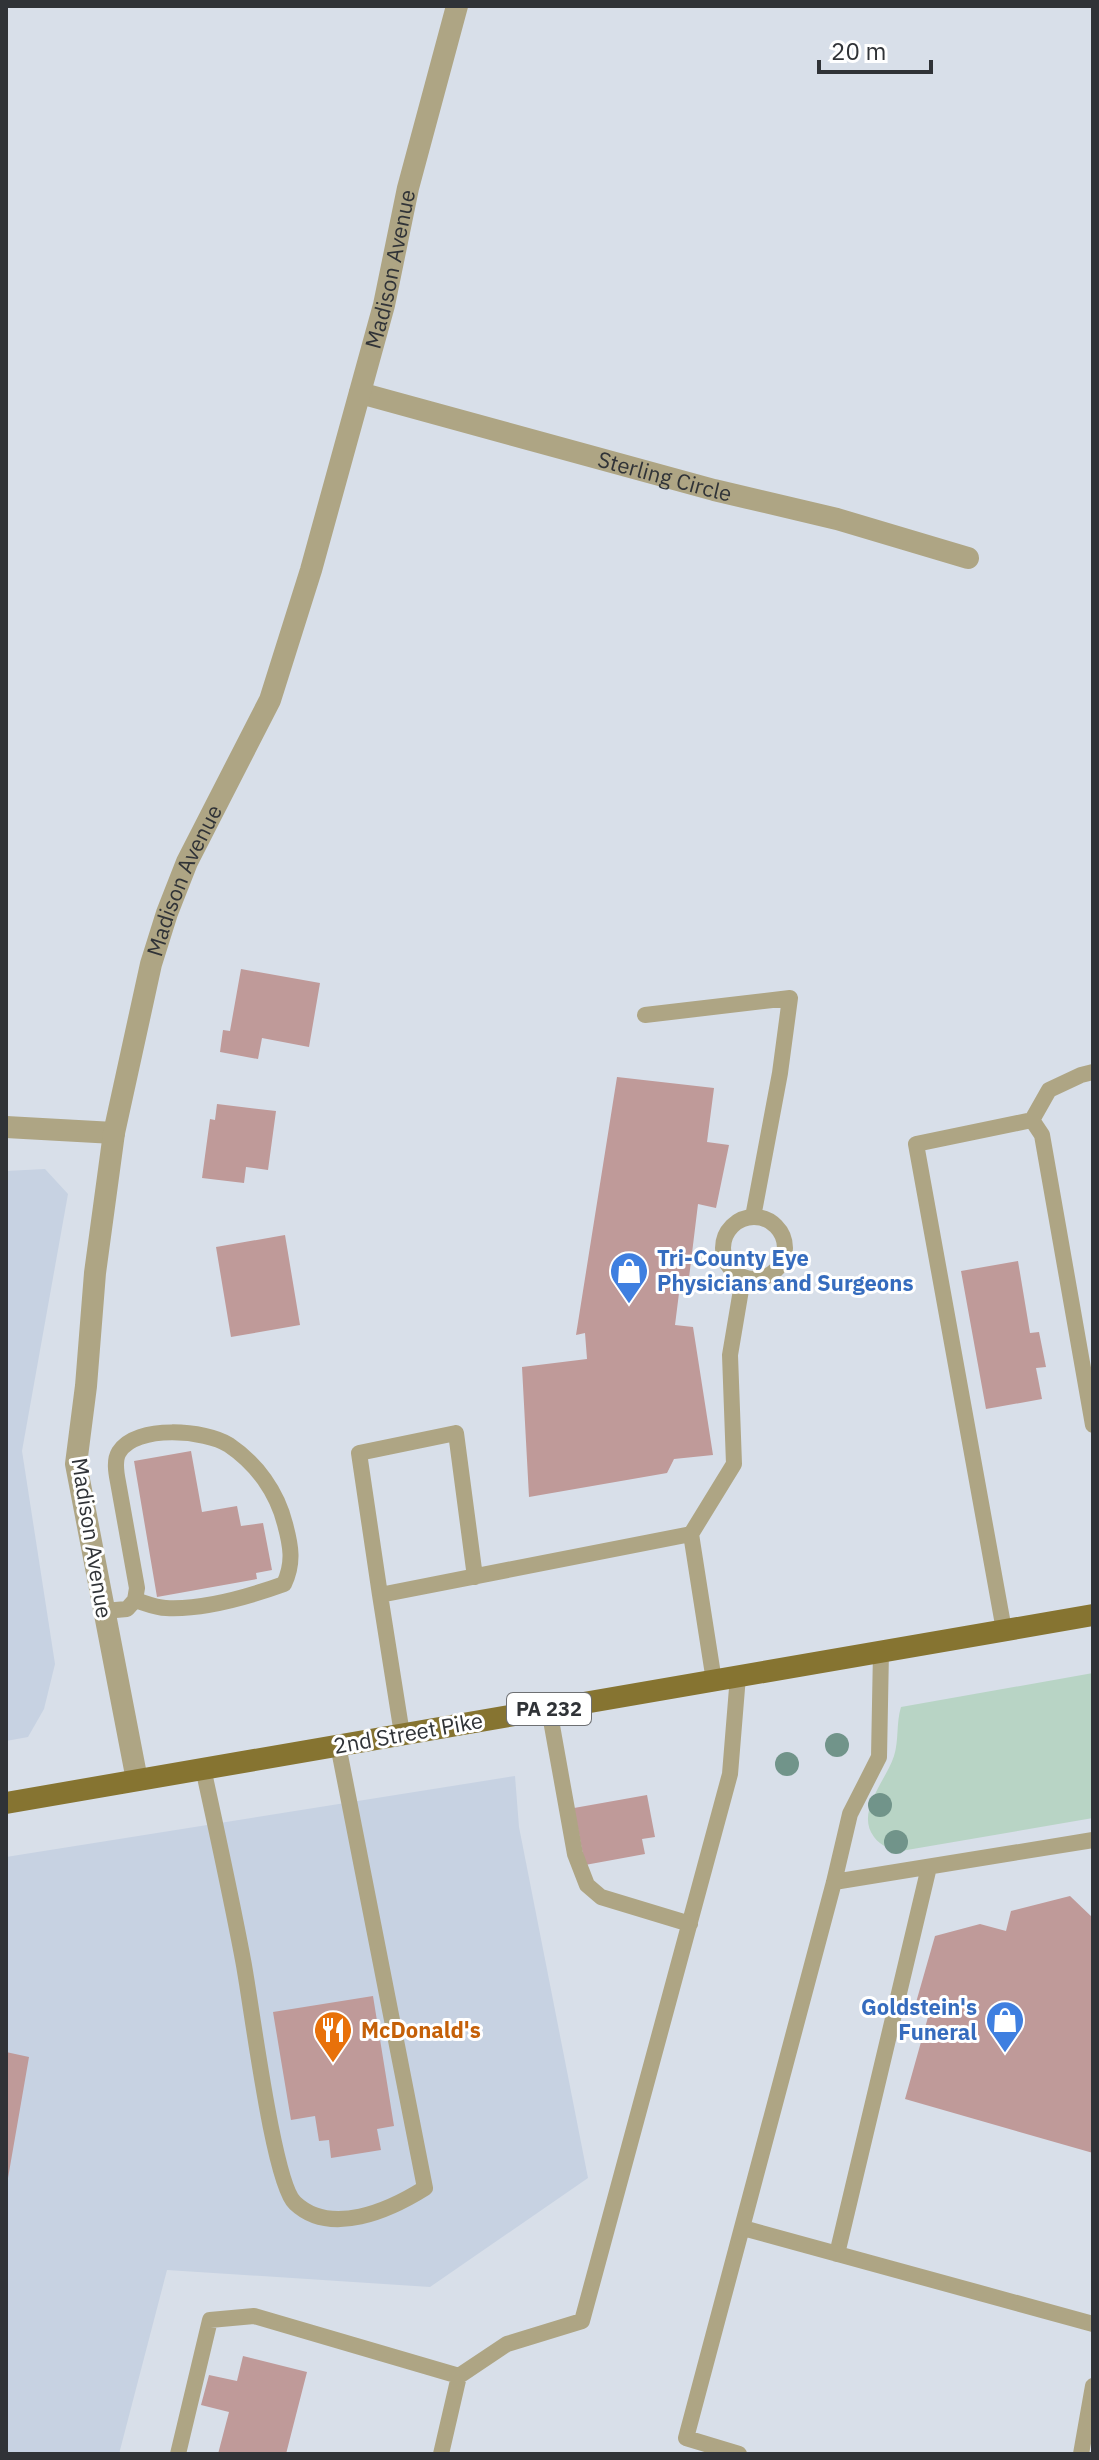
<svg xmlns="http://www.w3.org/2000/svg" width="1099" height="2460" viewBox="0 0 1099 2460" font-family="'IBM Plex Sans',sans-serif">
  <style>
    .built { fill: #c7d2e2 }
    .green { fill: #b8d4c5 }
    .building { fill: #bf9a99 }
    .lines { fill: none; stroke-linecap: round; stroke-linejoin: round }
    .service { stroke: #aea584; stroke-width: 16 }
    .minor { stroke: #aea584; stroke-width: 22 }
    .primary { stroke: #867431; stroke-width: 22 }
    .tree { fill: #71948a }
    .labels { text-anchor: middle; stroke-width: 6; stroke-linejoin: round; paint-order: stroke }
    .shield { fill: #fff; stroke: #6e7073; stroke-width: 2 }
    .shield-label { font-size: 20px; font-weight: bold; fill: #303337 }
    .street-label { font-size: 22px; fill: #303337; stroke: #fff }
    .shop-label { font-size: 22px; font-weight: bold; fill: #366cbe; stroke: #fff; text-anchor: start }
    .food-label { font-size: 22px; font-weight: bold; fill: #c56008; stroke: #fff; text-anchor: start }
  </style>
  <rect width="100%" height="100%" fill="#d8dfe9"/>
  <path class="built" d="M45,1169L68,1194L22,1451L55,1664L44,1709L28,1737L6,1741V1171Z
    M515,1776L519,1827L588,2178L430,2287L167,2270L119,2454H6V1857Z"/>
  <path class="green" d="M1093,1673V1818L901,1851C890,1850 881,1846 874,1837C855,1812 886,1781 894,1756C899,1740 896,1723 901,1707Z"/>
  <path class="building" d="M241,969L320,983L309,1047L262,1038L258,1059L220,1052L223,1030L230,1031Z
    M617,1077L714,1088L707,1142L729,1145L716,1208L698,1204L688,1286L680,1285L675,1325L693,1327L713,1455L674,1459L667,1473L529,1497L522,1367L587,1359L585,1333L576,1335Z
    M217,1104L276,1111L268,1170L246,1167L244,1183L202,1178L210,1119L215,1120Z
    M285,1235L300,1325L231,1337L216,1247Z
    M1018,1261L1030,1333L1039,1332L1046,1367L1036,1368L1042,1399L986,1409L961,1271Z
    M191,1451L202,1512L237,1506L241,1526L263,1523L272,1570L256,1573L257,1579L157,1597L134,1461Z
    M647,1795L655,1837L642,1839L645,1854L585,1865L574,1808Z
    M1070,1896L1093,1918V2153L905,2099L930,2010L915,2006L935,1936L980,1924L1006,1931L1011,1911Z
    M373,1996L394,2126L377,2129L381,2150L331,2158L329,2140L319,2141L315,2116L291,2120L273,2012Z
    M6,2052L29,2057L8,2178H6Z
    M243,2356L307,2372L286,2454H218L229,2412L201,2405L209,2375L237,2381Z"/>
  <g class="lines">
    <path class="service" d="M645,1015L790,998L780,1073L753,1217
      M1032,1120L1042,1135L1093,1425
      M723 1248a31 31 0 1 1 62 0a31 31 0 1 1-62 0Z
      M475,1577L456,1433L359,1453L380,1595L691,1534
      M380,1595L402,1734
      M104,1611L127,1609L135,1600L137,1588L118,1482C116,1472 114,1460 119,1452C136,1424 206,1430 229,1445C257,1464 277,1492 285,1524C291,1546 294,1563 284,1584C248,1597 205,1610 166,1608C156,1608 145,1603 135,1600
      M1004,1630L916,1144L1032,1120L1049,1090L1081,1075L1093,1072
      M714,1681L691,1534L734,1464L730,1355L743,1278
      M549,1709L575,1854L587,1885L601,1897L690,1924
      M203,1768C217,1832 231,1896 243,1960C251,2000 273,2183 295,2203C331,2237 390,2210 425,2188L338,1745
      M834,1882L1093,1840
      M743,2228L1093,2324
      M837,2254L929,1867
      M178,2454L210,2320L254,2316L459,2376
      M441,2454L459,2376L507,2344L582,2321L730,1774L738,1676
      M739,2454L686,2438L834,1882L850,1814L879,1757L881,1651
      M1081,2454L1093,2386"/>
    <g class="minor">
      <path id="s1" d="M360,393L714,490L837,519L968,558"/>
      <path d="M6,1127L114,1133"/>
      <path id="s2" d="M137,1780L76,1464L86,1386L95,1273L114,1133L151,964L167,913L187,862L270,700L311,570L384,305L408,188L457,6"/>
    </g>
    <path class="primary" d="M6,1803L1093,1615"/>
  </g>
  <g class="tree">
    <circle cx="837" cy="1745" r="12"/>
    <circle cx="787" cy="1764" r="12"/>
    <circle cx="880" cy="1805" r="12"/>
    <circle cx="896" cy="1842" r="12"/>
  </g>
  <defs>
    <g id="shop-pin" transform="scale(2)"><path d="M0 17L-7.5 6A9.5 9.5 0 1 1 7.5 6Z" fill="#3f7fe0" stroke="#fff"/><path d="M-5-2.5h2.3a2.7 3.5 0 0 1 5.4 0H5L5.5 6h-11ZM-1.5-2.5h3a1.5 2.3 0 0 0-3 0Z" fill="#fff"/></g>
    <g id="restaurant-pin" transform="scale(2)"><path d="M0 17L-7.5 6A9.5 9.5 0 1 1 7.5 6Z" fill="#e8710a" stroke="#fff"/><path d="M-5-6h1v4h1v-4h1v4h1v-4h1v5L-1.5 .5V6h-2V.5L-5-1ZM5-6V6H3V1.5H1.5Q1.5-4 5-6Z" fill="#fff"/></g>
  </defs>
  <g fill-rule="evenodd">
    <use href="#shop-pin" x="629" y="1271"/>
    <use href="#shop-pin" x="1005" y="2020"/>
    <use href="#restaurant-pin" x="333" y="2030"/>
  </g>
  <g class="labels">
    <rect class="shield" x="507" y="1693" width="84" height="32" rx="6"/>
    <g class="shield-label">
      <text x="549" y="1716">PA 232</text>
    </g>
    <g class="street-label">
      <text dy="8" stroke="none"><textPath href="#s2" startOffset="1566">Madison Avenue</textPath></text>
      <text dy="8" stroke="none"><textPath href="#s1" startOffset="316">Sterling Circle</textPath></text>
      <text dy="8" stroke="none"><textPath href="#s2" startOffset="918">Madison Avenue</textPath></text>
      <text transform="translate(92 1538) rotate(81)" y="8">Madison Avenue</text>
      <text transform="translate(408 1733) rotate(-10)" y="8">2nd Street Pike</text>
    </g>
    <g class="shop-label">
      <text x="657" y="1266">Tri-County Eye<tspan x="657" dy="25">Physicians and Surgeons</tspan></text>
      <text x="977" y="2015" text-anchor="end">Goldstein's<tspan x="977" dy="25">Funeral</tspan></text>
    </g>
    <g class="food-label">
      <text x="361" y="2038">McDonald's</text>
    </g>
  </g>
  <rect width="1099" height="2460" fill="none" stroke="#303337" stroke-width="16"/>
  <path d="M819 60v12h112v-12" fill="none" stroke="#303337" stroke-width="4"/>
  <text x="831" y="60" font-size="24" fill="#303337" stroke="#ffffff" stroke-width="6" paint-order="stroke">20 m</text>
</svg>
